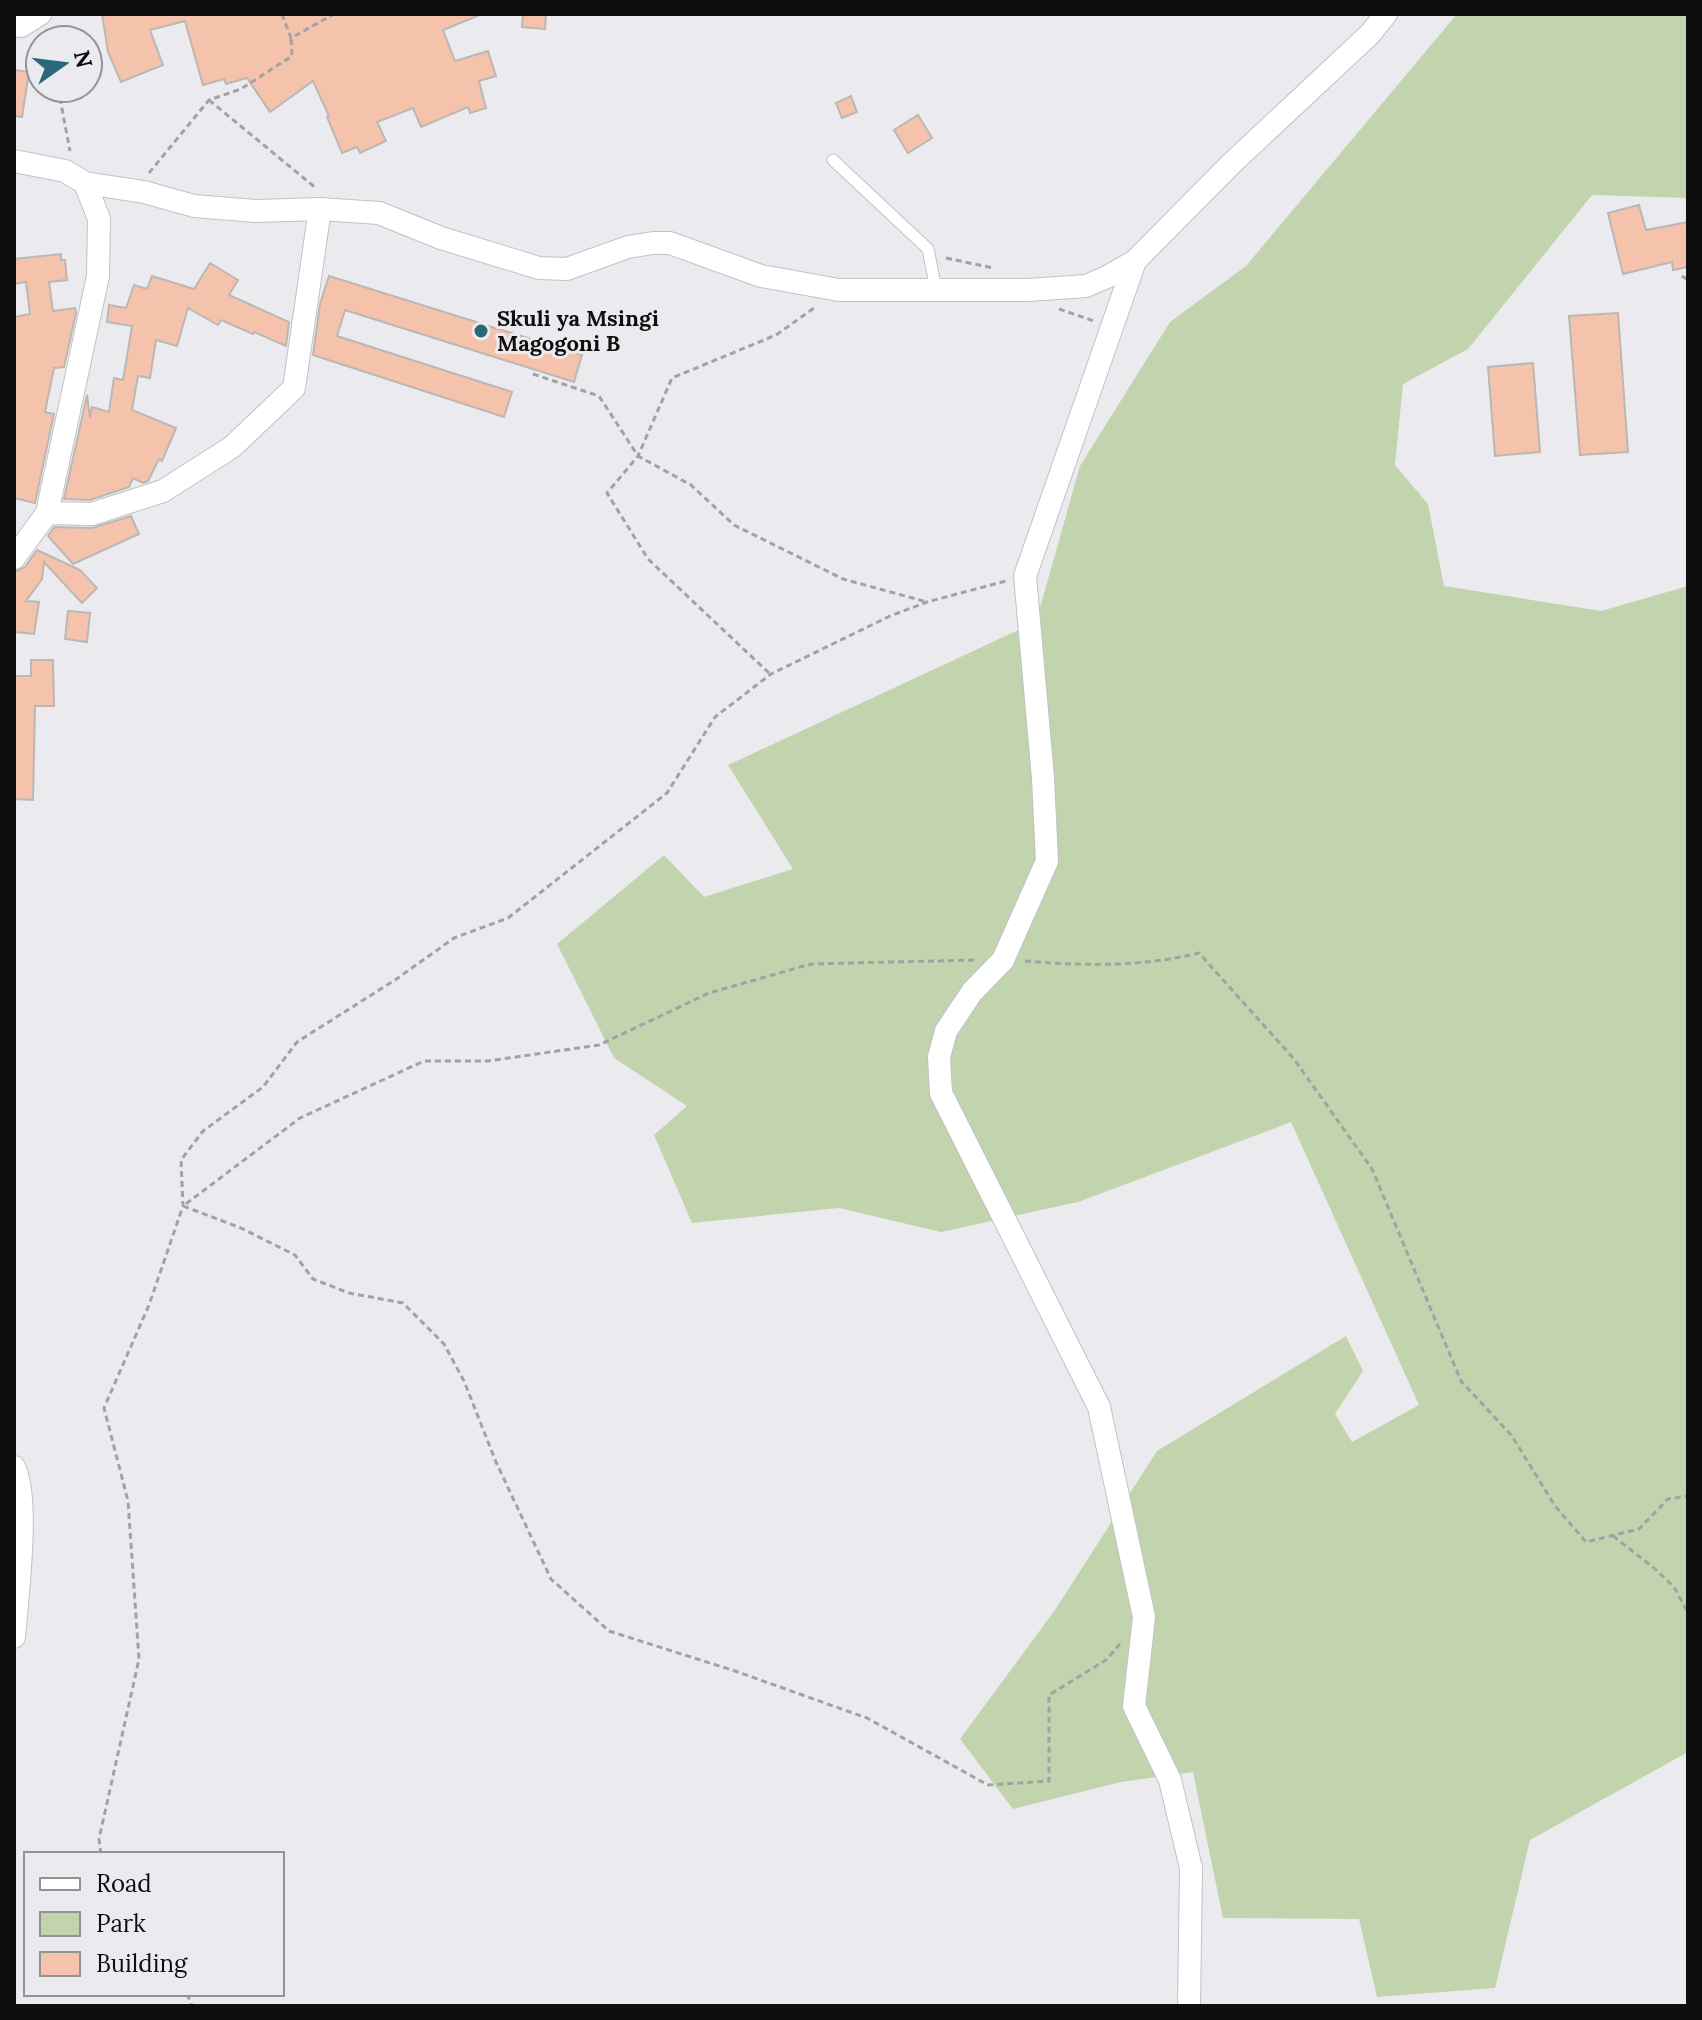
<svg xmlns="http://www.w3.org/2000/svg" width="1702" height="2020" viewBox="0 0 1702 2020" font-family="Lora,serif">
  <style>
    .green { fill: #c1d4ad }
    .building { fill: #f5c3ab; stroke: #bbb7b5; stroke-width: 2 }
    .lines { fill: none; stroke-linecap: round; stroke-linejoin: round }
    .service-casing { stroke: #c2c2c6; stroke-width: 13 }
    .minor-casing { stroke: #c2c2c6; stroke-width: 24 }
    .path { stroke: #a2a2a5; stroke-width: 3; stroke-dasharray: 6 4; stroke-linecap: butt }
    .service { stroke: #fff; stroke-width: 11 }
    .minor { stroke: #fff; stroke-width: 22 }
    .poi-dot { fill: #29687d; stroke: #ebebef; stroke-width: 3 }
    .labels { text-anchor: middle; stroke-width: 6; stroke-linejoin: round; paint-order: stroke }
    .poi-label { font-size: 22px; font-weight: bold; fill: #0e0e0f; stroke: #ebebef; text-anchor: start }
  </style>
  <rect width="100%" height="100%" fill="#ebebef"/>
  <path class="green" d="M1457,14H1688V198L1592,195L1468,349L1403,384L1395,465L1428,504L1444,586L1601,611L1688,586V1752L1530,1840L1495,1988L1377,1997L1359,1919L1223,1918L1193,1772L1121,1782L1013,1809L960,1739L1055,1610L1157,1451L1346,1336L1363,1371L1335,1414L1352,1442L1419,1405L1291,1122L1078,1202L941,1232L839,1208L692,1223L654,1135L687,1106L614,1058L557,944L664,855L704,897L793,869L728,765L1036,622L1080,466L1170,322L1246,266Z"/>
  <path class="building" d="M102,14H482L443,30L455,61L488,51L496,76L479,81L486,108L470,113L468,107L421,127L413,108L377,122L386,141L360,153L357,147L342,153L327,117L329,116L313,81L270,112L247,78L226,84L224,79L203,85L185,21L150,30L163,65L121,82L108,52Z
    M523,14H546L545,29L522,27Z
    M14,70L29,72L22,117L14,116Z
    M851,96L857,112L842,118L836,103Z
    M918,115L932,138L908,153L894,130Z
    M1639,205L1646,230L1688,222V267L1673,270L1672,262L1623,274L1608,213Z
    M61,254V260H65L67,280L49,282L53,311L75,308L76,313L64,367L54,368L45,412L54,414L35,503L14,498V317L30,314L26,282L14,284V259Z
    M210,263L238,280L229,295L289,322L286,346L254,332L253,334L221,320L218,325L188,308L177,346L156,340L150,378L138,376L132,410L176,428L162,461L159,459L148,481L143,483L133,478L129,487L90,500L64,499L87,395L90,418L92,407L109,412L114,378L123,380L132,326L107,322L109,305L126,308L134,285L147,289L152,276L194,289Z
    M329,276L582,355L574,382L345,310L337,336L512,392L504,417L313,355L320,304Z
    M1618,313L1628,452L1580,455L1569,316Z
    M1533,363L1540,452L1495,456L1488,367Z
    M131,516L139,534L73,564L48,536L54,527L92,528Z
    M37,550L80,570L97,588L82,603L44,562L42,579L26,601L39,602L34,634L14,632V572L25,567Z
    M68,611L90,613L87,642L65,639Z
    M31,660H53L54,706H35L33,800L14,799L15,676H31Z"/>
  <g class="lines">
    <g class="service-casing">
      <path id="service" d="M833,160L928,249L936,289"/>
    </g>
    <g class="minor-casing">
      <path id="minor" d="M14,25L21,26L40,14
        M14,161L65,171L85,183L144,192L194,206L256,211L320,209L379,213L441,238L539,268L567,269L628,247L653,243H670L761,276L839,290H1028L1086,286L1107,277L1135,261
        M47,513L98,276L99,219L85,183
        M14,558L47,513L92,514L163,491L232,447L294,388L320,209
        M14,1467C30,1498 17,1599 14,1637
        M1189,2006L1191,1868L1170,1780L1134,1706L1144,1617L1099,1407L941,1093L939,1057L946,1031L972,992L1003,960L1047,861L1043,778L1025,576L1135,261L1232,163L1370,34L1386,14"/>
    </g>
    <path class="path" d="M282,14L291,38L334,14
      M58,88L70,151
      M209,100L317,189
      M149,173L209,100L241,89L292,56L291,38
      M946,258L993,268
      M1682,276L1688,280
      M1059,309L1094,321
      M533,374L599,396L638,456L691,485L734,525L843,579L927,602
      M769,673L648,559L607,493L638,456L672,378L776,335L817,306
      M974,960L811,964L709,993L599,1045L488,1061H424L300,1118L183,1206L241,1228L295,1255L313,1279L349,1293L403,1303L444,1344L464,1381L496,1462L551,1579L609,1631L735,1671L867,1718L988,1785L1049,1781V1695L1106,1660L1120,1644
      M1025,961C1084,966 1142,967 1199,953L1294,1059L1372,1169L1461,1381L1512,1436L1555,1506L1586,1542L1639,1529L1668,1499L1688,1496
      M1613,1536L1654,1568L1674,1587L1688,1613
      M101,1854L99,1839L139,1659L128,1501L104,1408L149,1305L183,1206L181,1160L203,1131L263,1087L297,1042L395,980L454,938L508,918L667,793L715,717L771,674L890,616L927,602L1006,581
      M187,1994L192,2006"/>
    <use href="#service" class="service"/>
    <use href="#minor" class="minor"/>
  </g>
  <circle class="poi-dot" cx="481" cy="331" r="8"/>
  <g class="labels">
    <g class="poi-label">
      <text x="497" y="326">Skuli ya Msingi<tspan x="497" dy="25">Magogoni B</tspan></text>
    </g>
  </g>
  <rect width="1702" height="2020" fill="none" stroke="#0e0e0f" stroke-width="32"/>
  <rect x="24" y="1852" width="260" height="144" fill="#ebebef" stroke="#939395" stroke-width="2"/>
  <rect x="40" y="1878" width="40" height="12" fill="#ffffff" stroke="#939395" stroke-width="2"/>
  <text x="96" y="1892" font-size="24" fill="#0e0e0f">Road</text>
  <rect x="40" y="1912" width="40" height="24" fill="#c1d4ad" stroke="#939395" stroke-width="2"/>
  <text x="96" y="1932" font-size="24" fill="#0e0e0f">Park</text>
  <rect x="40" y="1952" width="40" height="24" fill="#f5c3ab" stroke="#939395" stroke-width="2"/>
  <text x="96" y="1972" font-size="24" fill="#0e0e0f">Building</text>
  <g transform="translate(64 64) rotate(76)"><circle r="38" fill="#ebebef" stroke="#939395" stroke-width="2"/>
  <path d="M0-6L14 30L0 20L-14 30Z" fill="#29687d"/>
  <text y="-12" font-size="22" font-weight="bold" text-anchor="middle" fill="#0e0e0f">N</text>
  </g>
</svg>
